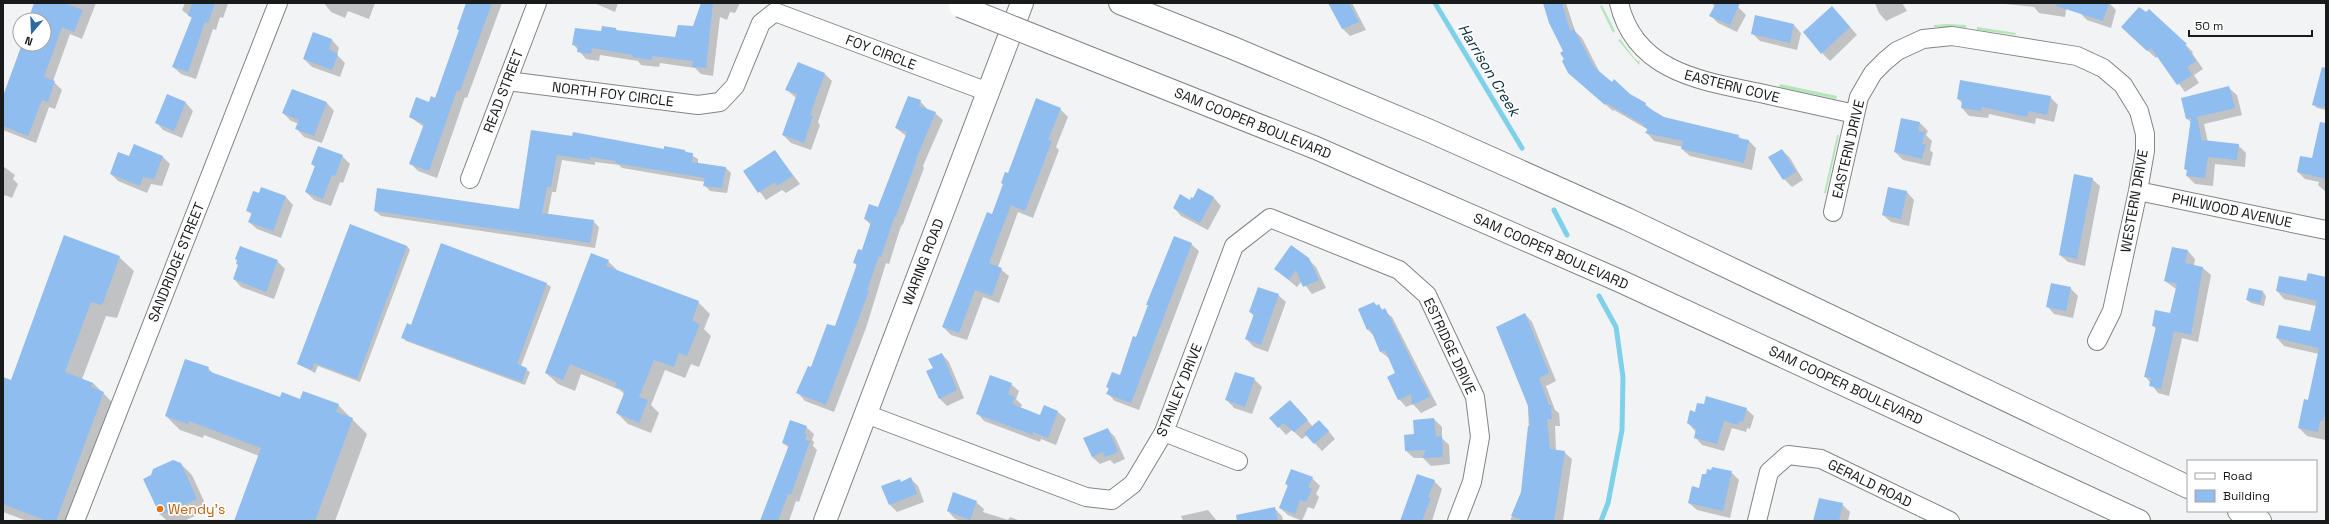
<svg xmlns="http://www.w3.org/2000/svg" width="2329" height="524" viewBox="0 0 2329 524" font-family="'Space Grotesk',sans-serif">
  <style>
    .green { fill: #b3e6b8 }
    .shadow { fill: #0003 }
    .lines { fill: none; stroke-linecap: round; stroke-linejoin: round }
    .stream { stroke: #7fd0e9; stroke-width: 5 }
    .building { fill: #90bdef }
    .minor-casing { stroke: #838486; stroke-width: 20 }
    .major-casing { stroke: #838486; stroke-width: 24 }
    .highway-casing { stroke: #838486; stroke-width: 24 }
    .minor { stroke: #fff; stroke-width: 18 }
    .major { stroke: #fff; stroke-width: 22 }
    .highway { stroke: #fff; stroke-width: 22 }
    .highway-bridge-casing { stroke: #838486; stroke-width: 24; stroke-linecap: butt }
    .highway-bridge { stroke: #fff; stroke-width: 22 }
    .food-dot { fill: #e8710a; stroke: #fff; stroke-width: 1.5 }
    .labels { text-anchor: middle; stroke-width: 3.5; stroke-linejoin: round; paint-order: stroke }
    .street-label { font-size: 14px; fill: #191a1a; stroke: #fff }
    .food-label { font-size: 14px; fill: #c56008; stroke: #fff; text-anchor: start }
    .water-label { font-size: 15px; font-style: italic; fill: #0b323d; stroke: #fff }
  </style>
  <rect width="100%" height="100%" fill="#f2f3f5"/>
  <path class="green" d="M1602,5L1615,31L1613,33L1600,6Z
    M1948,24L1966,25V28L1934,27V25Z
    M1977,27L2016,33L2015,35L1977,30Z
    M1620,39L1635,59L1640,62L1639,65L1618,40Z
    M1780,84L1837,96L1836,99L1779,87Z
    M1837,135H1839L1826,193H1824Z"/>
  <path class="shadow" d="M39,3H96L82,39L70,34L53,81L62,90L55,109L49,107L36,143L3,130V99L21,47L20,44H44V20H33Z
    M185,3L228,4L223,18L220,17L216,30L213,29L196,79L181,74L173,67L192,18L182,10Z
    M324,3H375L369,19L348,11L345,18L331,12Z
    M467,3H502L467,98L465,97L437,178L418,171L410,163L424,127L410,117L436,99L460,31L458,29Z
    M594,3H618L615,12Z
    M702,3H740L735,13L730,12L727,20L720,17L713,76L701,74L695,68L660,63L659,67L641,65L638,61L600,55L599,61L586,59L573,44L616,29L618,31L676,38L694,27Z
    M1330,3H1352L1366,30L1350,36L1342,28Z
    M1544,3H1566L1575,31L1582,38L1600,73L1612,83L1645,104L1653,111L1663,118L1738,136L1742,139L1749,141L1756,148L1752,170L1690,156L1682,149L1683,147L1654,141L1647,133V129L1614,110L1613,111L1574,77L1565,60V52Z
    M1712,3H1730L1738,7L1746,15L1737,32L1718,23L1711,16L1715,7Z
    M1875,3H1902L1907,11L1886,21L1879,13Z
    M1996,3H2067L2065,17L2039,13L2034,7Z
    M2082,3H2109L2116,10L2111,28L2087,20L2079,12Z
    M2149,10L2193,52L2192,53L2203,69L2194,75L2199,83L2185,92L2158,56L2156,58L2130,35Z
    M1840,15L1857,35L1830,61L1822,53Z
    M1794,25L1801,33L1797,50L1760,41L1752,33Z
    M313,34L332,40L339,48L337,55L345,63L340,77L312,67L304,59Z
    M825,74L832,81L818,122L820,125L811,150L791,143L783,135L796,98L787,90Z
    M2326,86V110L2317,108L2313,104Z
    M2229,88L2237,95L2242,115L2204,124L2208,142L2238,145L2246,153L2245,167L2215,164L2213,186L2195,184L2187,176L2188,172L2185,169L2192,123L2187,119L2183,99Z
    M293,90L327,103L334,111L322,143L304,137L297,129L299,124L291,121L283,113Z
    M2050,97L2058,105L2054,122L2036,118L2035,124L1989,114L1988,118L1969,116L1962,108V103L1958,99Z
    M920,101L928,110L935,113L943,120L923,166L924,168L903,224L901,226L889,264L886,263L866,328L834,412L805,401L798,393L835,328L857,266L854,262L862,251L871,225L865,219L879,208L906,136L896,128Z
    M186,103L193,111L182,138L163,130L156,122Z
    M1060,109L1068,117L1056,147L1059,150L1033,218L1018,212L998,267L1009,276L999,303L983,297L967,340L951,335L943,327L992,215L1004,185L1002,183Z
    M1902,119L1920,123L1928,131L1926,135L1932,141L1930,150L1933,153L1930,166L1903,160L1895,152Z
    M532,131L665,150L685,151L698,159V164L726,168L731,173L727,193L710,191L704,185L705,182L622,168L619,165L595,162V165L562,160L556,192H552L548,214L593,221L599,227L595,248L381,216L375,211L520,210Z
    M2326,147V192L2318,185L2319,182L2305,179L2298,172Z
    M1782,150L1790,158L1803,180L1792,187L1784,179Z
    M775,151L800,184L786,193L782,190L766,200L744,171Z
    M162,156L170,164L162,186L151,184L147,193L118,181L111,174L130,158Z
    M342,156L350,164L343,183L340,182L331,206L314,200L306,192L315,167L312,164Z
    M3,166L15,175L13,179L18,184L12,198L5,195L3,198Z
    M2092,179L2100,186L2085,266L2068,262L2060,255Z
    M262,188L286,197L293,205L281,238L257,229L249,222L252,215L247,210Z
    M1199,190L1214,198L1221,206L1208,230L1181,216L1174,208L1193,199Z
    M1907,192L1914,200L1909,226L1891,222L1883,215Z
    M351,226L407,246L410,250L360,382L318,366L315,373L298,364Z
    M442,244L547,284L551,287L521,366L530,372L525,385L406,341L403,337L412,326Z
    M1191,244L1199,251L1139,410L1115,401L1108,394L1109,389L1107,387L1121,376L1149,306L1147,304Z
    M2173,248L2188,251L2195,259L2194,266L2203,268L2211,275L2198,342L2182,338L2169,396L2158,393L2145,376L2156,329L2153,325L2170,315L2176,289L2165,281Z
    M119,257L134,271L117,318L106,316L82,379L93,383L118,408L76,521H27L3,512V378L12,381Z
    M1308,259L1316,267L1326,288L1312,294L1302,281L1297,287L1275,269Z
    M277,261L285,269L274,299L241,287L234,279Z
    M608,261L619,272L698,302L710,314L704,329L711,336L699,367L691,364L685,378L665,370L651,405L659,413L651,433L628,424L617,413L624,394L620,390L581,374L575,391L558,384L546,373Z
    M2326,278V436L2325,440L2307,436L2299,428L2309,402L2319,354L2284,346L2277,338L2279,326L2311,333L2316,306L2284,299L2277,291Z
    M2070,288L2078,296L2073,318L2054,314L2047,306Z
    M2263,292L2266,296L2264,306L2251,303L2247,300Z
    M1278,295L1286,302L1268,352L1254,347L1246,339L1254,316L1250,312Z
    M1374,303L1392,317L1437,405L1421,413L1413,404L1406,407L1399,399L1397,374L1390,359L1381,352L1374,336L1367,329Z
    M1525,314L1532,322L1556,381L1546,386L1555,410L1559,413L1560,426H1555L1556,451L1564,452L1572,459L1563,521H1510L1522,492L1529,435Z
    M942,354L949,362L964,398L947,406L939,398L934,368Z
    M208,368L215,375L280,399L338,405L367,434L335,521H235L259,456L204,435L203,438L180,430L166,416Z
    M1254,379L1262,387L1252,414L1234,408L1227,400Z
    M1011,384L1019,391L1016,399L1022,405L1020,409L1041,416L1044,406L1058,412L1066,419L1056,445L1041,439L1040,442L984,421L977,413Z
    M1298,409L1313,427L1327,429L1335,439L1322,451L1307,435L1302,439L1292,430L1286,435L1271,418Z
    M1746,409L1754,416L1750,429L1747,428L1746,432L1732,428L1724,451L1702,445L1695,437L1696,432L1688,423Z
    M1434,419L1442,427V438L1449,445L1450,464L1431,466L1423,458H1414L1406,451L1415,435Z
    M806,427L814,434L812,440L814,442L813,446L817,450L799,502L796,501L789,521H760L789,448L783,443Z
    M1107,429L1115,437L1125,459L1114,464L1110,460L1100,464L1092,457Z
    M180,463L192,475L208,510L184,521H167L161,515L145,479Z
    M1731,472L1739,480L1730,518L1697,510L1689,503Z
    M1312,478L1320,486L1316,494L1319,497L1314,509L1308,507L1302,521L1288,515L1280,508L1289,487L1286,484Z
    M911,479L918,486L924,502L897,512L890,505L901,482Z
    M1434,481L1442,489L1432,521H1401Z
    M976,502L984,509L983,512L1008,520L1010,517L1021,521H962L955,519L948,511Z
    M1842,504L1850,512L1848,521H1815Z
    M1274,508L1282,516L1283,521H1242Z
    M1208,510L1217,521H1183L1181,516Z"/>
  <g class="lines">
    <path class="stream" d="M1435,3L1522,148
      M1554,210L1567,235
      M1599,296L1616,327L1623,377L1622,430L1608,503L1601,521"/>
  </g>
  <path class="building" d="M34,3H64L83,10L74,32L62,27L44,77L55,81L48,102L42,100L28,136L3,126V96L21,47L18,46L20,41V44H44V20H28Z
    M192,3H215L208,23L205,22L188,72L172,67L192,17L188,16Z
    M466,3H492L460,91L457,90L429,171L409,164L424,124L409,117L416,97L429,102L431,96L435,98L459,30L457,29Z
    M701,3H713L706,68L692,67L693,61L652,56V60L632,57L633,55L592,48L591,54L577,52L578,46L572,45L575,28L601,31L602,26L616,28V30L675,37L678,25L693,26Z
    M1328,3H1349L1359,22L1342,29Z
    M1543,3H1562L1570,31L1574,29L1594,67L1612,82L1614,79L1630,94L1646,103L1645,105L1649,108L1664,117L1739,135L1738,138L1749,140L1744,163L1681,149L1683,141L1645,133L1648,129L1643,126L1644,125L1606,103L1605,105L1568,73L1562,61L1564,59L1560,53L1563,51L1549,23Z
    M1716,3H1740L1730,25L1709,16Z
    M2057,3H2109L2103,21L2056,6Z
    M1832,6L1850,27L1821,54L1803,32Z
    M2139,7L2146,12L2149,9L2187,44L2185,45L2196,61L2187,67L2192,75L2177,85L2151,48L2147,51L2121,27Z
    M1755,15L1794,24L1790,43L1751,34Z
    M313,32L332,39L329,49L338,54L332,70L303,59Z
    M798,62L825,73L810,115L813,116L804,143L782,135L797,94L785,90Z
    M2322,67L2326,68V108L2312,105Z
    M1960,80L2051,96L2047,115L2029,111L2027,117L1982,107L1981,111L1961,108L1962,100L1957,99Z
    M2229,86L2235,108L2197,117L2202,140L2239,144L2237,160L2208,157L2205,178L2186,176L2187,170L2184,169L2191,118L2186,119L2181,98Z
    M292,89L327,102L314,136L295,129L299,120L282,113Z
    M167,94L186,102L174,131L155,123Z
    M908,96L921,100L919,106L936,112L916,159H917L896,216L894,218L881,257L879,256L867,290L869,291L826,405L796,393L808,366L811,367L827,324L835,326L857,264L853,263L858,249L862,250L871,222L864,219L869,204L878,207L907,132L895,128Z
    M1036,98L1061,108L1048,140L1052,141L1025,211L1011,205L998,239L989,263L1002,268L992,296L975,290L959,333L942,327L987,212L992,214L1003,184L1001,183L1005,172L1008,173Z
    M1901,118L1920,122L1918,131L1925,132L1922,144H1926L1922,159L1894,152Z
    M2320,122L2326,123V179L2297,172L2300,156L2312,158Z
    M531,130L572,136L573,132L664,149V146L685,150V152L693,153L692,162L726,167L722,188L703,186L705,178L615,163L616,161L590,157V160L557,155L551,187H547L542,213L594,220L590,243L374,211L377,188L519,209Z
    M134,144L163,156L154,179L143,177L140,186L110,174L118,152L129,156Z
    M318,146L343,155L335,176L332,175L323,199L305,192L315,166L311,164Z
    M1782,149L1796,172L1783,180L1768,157Z
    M775,150L793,176L777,186L775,182L758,193L743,171Z
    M2074,174L2093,178L2077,259L2059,255Z
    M261,187L286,196L273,231L248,222L252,213L246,211L253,191L259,193Z
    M1888,187L1907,191L1901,219L1882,215Z
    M1198,188L1214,197L1200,223L1173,208L1180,194L1190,200L1191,197L1193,198Z
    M350,224L407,246L357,379L314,363L312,370L297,364Z
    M64,235L120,256L103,303L101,305L91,302L65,372L93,383L91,387L104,392L56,521H47L3,504V377L11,380Z
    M1174,236L1192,243L1131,403L1106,394L1109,388L1106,387L1112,372L1120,375L1133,336L1136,337L1148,305H1146Z
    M441,243L547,283L517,364L527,368L522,382L401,338L407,323L411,325Z
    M1291,245L1309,258L1319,280L1303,287L1296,270L1289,280L1274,269Z
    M240,246L278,260L266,292L233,279L238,265L236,264L237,260L235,259Z
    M2172,247L2188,250L2185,263L2203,267L2191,335L2174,331L2161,389L2149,386L2151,378L2144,377L2156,327L2152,326L2155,310L2170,313L2177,284L2164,281Z
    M591,253L609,260L606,266L699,301L692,321L700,324L687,356L679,353L674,367L654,360L639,397L648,400L639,423L616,413L625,391L615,387L617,383L570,364L563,380L545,373Z
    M2308,273L2326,277V408L2323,421H2320L2318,432L2298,428L2304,399L2308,400L2319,348L2276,338L2279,325L2310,331L2317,301L2276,291L2279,276L2306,281Z
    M2051,283L2071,287L2066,311L2046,307Z
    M1258,287L1279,294L1261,345L1245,339L1254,314L1249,312Z
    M2249,288L2263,291L2260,303L2246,300Z
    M1374,302L1376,306L1379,304L1382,310L1385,308L1430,397L1412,405L1411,394L1398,400L1387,377L1395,373L1385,350L1380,352L1370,328L1367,330L1358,309Z
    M1525,313L1549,373L1539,378L1549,405H1551L1552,419H1547L1550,449L1565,451L1554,521H1525L1511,516L1521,492L1528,426H1530L1528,406L1496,327Z
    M942,353L957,390L939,399L926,371L933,368L928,359Z
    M185,359L209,367L208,371L280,397L282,392L300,399L303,391L339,404L336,412L353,418L315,521H234L261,448L189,421L188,424L165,416Z
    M1235,372L1255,378L1245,407L1225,400Z
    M990,375L1012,383L1008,394L1015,397L1012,404L1040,415L1044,405L1058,411L1048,438L1033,432V435L976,414Z
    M1706,396L1747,408L1743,422L1739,421L1738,425L1724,421L1717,444L1694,438L1696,429L1687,423L1690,410L1695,412L1697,403L1704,404Z
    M1290,400L1308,420L1294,432L1283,423L1278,428L1269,418Z
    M1434,418L1436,437L1442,436L1443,457L1422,458L1426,450L1405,451L1404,435L1414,434L1413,420Z
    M790,420L807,426L804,433L807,434L805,440L810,441L791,495L788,494L778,521H760L789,445L782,443Z
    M1319,420L1329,431L1314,444L1304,433Z
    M1108,428L1118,452L1105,457L1103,452L1092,457L1083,438Z
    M173,460L181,463L197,499L160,515L143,479L151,475L153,469Z
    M1712,467L1732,471L1723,511L1688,503L1692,486L1699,488L1702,474H1706L1707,469L1711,470Z
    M1291,469L1313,477L1308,487L1312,489L1306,502L1300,500L1295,514L1279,508L1288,485L1285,484Z
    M1417,474L1435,480L1428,497L1431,498L1422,521H1400Z
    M911,477L917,494L889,505L881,486L900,479L901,482Z
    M953,492L977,501L970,520L947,511Z
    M1819,498L1843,503L1839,521H1813Z
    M1275,507L1278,521H1237L1236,515Z"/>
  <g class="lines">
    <g class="minor-casing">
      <path id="minor" d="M1619,3C1635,72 1702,81 1760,93C1792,100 1823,107 1855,114
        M507,81L698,105L720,102L735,86L761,23L775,12L988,92
        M470,179L537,3
        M2138,191L2326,230
        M1833,212L1859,97L1873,73L1885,61L1897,51L1923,39L1952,36L2077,56L2103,68L2123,85L2139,111L2145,134V151L2138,191L2112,311L2097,341
        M866,414L1086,497L1112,500L1133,484L1164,432L1234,246L1270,218L1399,270L1427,295L1475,397L1480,437L1472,482L1457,521
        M1164,432L1238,461
        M75,521L278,3
        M1757,521L1769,472L1788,455L1821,459L1950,521"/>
    </g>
    <g class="major-casing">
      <path id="major" d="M825,521L1022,3"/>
    </g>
    <g class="highway-casing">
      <path id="highway" d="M1120,3L1233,48L1430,131L1627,219L2188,487
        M1052,43L1316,148L1620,281L2139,521
        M2239,511L2260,521"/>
    </g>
    <use href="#minor" class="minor"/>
    <use href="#major" class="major"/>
    <use href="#highway" class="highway"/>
    <g class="highway-bridge-casing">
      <path id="highway-bridge" d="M960,6L1052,43"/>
    </g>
    <use href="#highway-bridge" class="highway-bridge"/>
  </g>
  <circle class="food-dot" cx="160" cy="509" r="4"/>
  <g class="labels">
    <g class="street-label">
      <text transform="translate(881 52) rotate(21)" y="5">FOY CIRCLE</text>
      <text transform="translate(1732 86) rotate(14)" y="5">EASTERN COVE</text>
      <text transform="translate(503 91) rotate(-69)" y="5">READ STREET</text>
      <text transform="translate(613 94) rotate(7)" y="5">NORTH FOY CIRCLE</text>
      <text transform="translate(1253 123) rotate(22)" y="5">SAM COOPER BOULEVARD</text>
      <text transform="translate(1848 149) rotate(-77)" y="5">EASTERN DRIVE</text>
      <text transform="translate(2134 201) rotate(-80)" y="5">WESTERN DRIVE</text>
      <text transform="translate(2232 210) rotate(12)" y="5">PHILWOOD AVENUE</text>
      <text transform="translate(1551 251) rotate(24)" y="5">SAM COOPER BOULEVARD</text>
      <text transform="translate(176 262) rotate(-68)" y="5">SANDRIDGE STREET</text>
      <text transform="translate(923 262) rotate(-69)" y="5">WARING ROAD</text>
      <text transform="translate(1450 346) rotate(65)" y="5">ESTRIDGE DRIVE</text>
      <text transform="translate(1846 385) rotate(25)" y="5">SAM COOPER BOULEVARD</text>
      <text transform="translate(1179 390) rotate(-68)" y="5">STANLEY DRIVE</text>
      <text transform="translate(1870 483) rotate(26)" y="5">GERALD ROAD</text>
    </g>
    <g class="food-label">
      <text x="168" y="514">Wendy's</text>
    </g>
    <g class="water-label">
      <text transform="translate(1489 70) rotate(59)" y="5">Harrison Creek</text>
    </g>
  </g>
  <rect width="2329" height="524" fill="none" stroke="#191a1a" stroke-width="8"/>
  <rect x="2187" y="460" width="130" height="52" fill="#ffffff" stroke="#a3a3a3"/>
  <rect x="2195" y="473" width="20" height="6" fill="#ffffff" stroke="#a3a3a3"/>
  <text x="2223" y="480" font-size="12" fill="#191a1a">Road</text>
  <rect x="2195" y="490" width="20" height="12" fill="#90bdef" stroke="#a3a3a3"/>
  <text x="2223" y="500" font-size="12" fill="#191a1a">Building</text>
  <g transform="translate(32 32) rotate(199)"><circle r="19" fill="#ffffff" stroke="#a3a3a3"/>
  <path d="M0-3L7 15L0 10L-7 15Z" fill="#2b6aa0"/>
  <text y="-6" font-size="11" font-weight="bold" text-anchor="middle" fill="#191a1a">N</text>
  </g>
  <path d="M2189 30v6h123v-6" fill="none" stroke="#191a1a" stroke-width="2"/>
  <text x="2195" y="30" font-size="12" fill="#191a1a" stroke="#ffffff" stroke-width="3" paint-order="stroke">50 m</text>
</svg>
